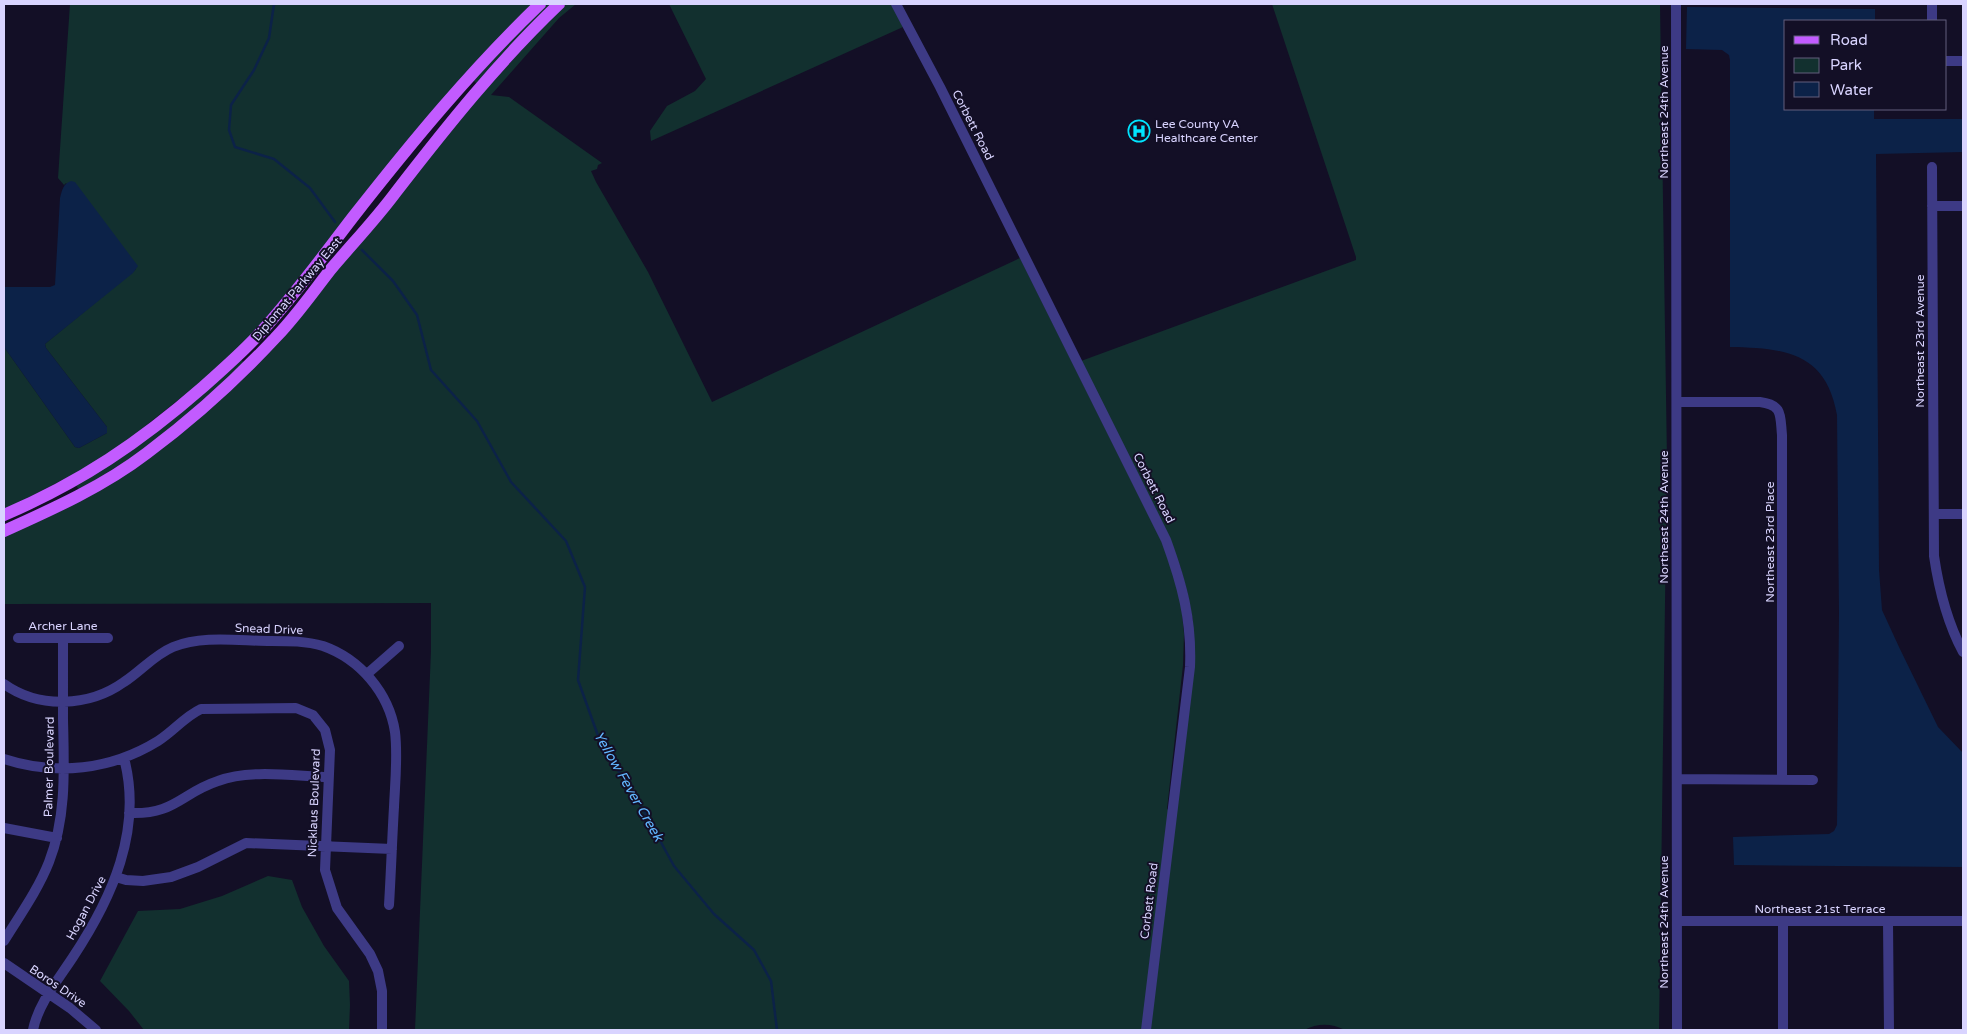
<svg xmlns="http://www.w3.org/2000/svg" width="1967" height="1034" viewBox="0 0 1967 1034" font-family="'Varela Round',sans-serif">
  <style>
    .green { fill: #12302f }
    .water { fill: #0c2248 }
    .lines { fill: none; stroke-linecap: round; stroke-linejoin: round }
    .stream { stroke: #0c2248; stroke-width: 2.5 }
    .minor { stroke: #3d3a85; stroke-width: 10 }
    .major { stroke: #c25bff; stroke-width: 12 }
    .labels { text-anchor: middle; stroke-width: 4; stroke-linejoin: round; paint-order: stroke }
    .street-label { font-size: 12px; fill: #d9d4ff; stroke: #130f26 }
    .poi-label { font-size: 12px; fill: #d9d4ff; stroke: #130f26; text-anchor: start }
    .water-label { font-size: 14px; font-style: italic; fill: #62b6ff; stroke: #130f26 }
  </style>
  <rect width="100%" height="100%" fill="#130f26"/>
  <path class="green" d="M70,4H533L258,329L207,377L105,458L4,510V347L75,447L79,448L107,433V427L46,348L45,344L136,269L66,183L64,185L58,178Z
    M546,4H553L477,84L473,80Z
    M566,4H576L559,18L491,95L509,97L602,163L598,165L597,169L591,171L596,182L648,272L712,402L1020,258L1162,542L1180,593L1184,634L1183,665L1167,809L1169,810L1142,1030H415L431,651V603L4,604V536L76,502L229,390L443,138L541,28Z
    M669,4H891L903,27L651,141L650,131L667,106L695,91L706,79Z
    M1272,4H1660L1667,461L1659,1030H1345C1331,1023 1318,1023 1304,1030H1150L1193,622L1187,591L1180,566L1081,361L1356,260V257Z
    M240,359L245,363L223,383L144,450L79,490L76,485Z
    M268,876L292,880L302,907L324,946L349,981L350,1005L349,1030H144L129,1011L100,981L138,911L180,909L222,896Z"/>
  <path class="water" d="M1687,7L1875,9V21H1786V109H1874V119H1963V152L1876,154L1879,570L1882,610L1899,647L1938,727L1963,753V867L1734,865L1733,837L1829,834L1834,831L1837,825L1839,613L1837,415C1826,352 1784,348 1730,347V60L1729,55L1722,50L1686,49Z
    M71,181L75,182L138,266L133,273L45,344L46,348L107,427V433L79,448L75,447L4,347V287H50L55,285L60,198C62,190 63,184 71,181Z"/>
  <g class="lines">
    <path class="stream" d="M274,4L269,38L254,70L231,105L229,130L235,147L274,159L310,188L335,222
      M362,250L393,281L417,315L431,370L477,421L511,482L566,541L585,587L578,680L601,744L641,806L674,866L714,914L754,950L771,981L777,1030"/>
    <path class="minor" d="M896,4L940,87L1166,540C1182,584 1192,620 1190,667L1146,1030
      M1676,4L1677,1030
      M1932,4V21
      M1946,61H1963
      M1932,167L1934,556C1939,590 1947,622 1963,652
      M1932,206H1963
      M1677,402H1760C1783,405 1780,415 1782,435V779
      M1934,514H1963
      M18,638H108
      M367,674L399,646
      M4,684C39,709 89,707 124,682C141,671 154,655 173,647C203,635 239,641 271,641C289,641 306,641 323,646C360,659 389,693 395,732C398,756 395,783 394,807C392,840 391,873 389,905
      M4,759C56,776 111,770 158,741C174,731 184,717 201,709L296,708L313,715L325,730L330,750L325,870L337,908L370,954L378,971L382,991V1030
      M1677,779L1813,780
      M129,813C175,815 181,793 218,781C250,769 294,776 328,777
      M4,828L57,838
      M116,877L126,880L143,881L171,877L198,867L246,843L392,849
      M1677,921H1963
      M1783,921V1030
      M1888,922L1889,1030
      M4,941C20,915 38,890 49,862C67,816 64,767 63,719C63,693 63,666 63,639
      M4,963L70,1008L96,1030
      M33,1030C38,1004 58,980 73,957C112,898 143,830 124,758"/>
    <path class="major" d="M4,515C81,482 140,442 203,387C223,369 243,352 261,332C294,296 323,256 353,217C411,143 472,69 540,4
      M4,531C53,509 104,486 147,453C194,418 238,378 277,336C297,315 313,292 331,269C353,243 376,219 396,192C447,126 499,61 559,4"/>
  </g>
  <defs>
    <g id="hospital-ring" transform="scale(1.125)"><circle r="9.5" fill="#130f26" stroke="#00e5ff" stroke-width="1.5"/><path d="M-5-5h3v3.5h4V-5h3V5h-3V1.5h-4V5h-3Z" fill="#00e5ff"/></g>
  </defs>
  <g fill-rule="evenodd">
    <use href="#hospital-ring" x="1139" y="131"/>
  </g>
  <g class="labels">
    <g class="street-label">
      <text transform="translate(1664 112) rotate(-90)" y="4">Northeast 24th Avenue</text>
      <text transform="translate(973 125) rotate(63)" y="4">Corbett Road</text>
      <text transform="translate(297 289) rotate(-50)" y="4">Diplomat Parkway East</text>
      <text transform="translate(1920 341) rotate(-90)" y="4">Northeast 23rd Avenue</text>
      <text transform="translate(1154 488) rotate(63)" y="4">Corbett Road</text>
      <text transform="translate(1664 517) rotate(-90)" y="4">Northeast 24th Avenue</text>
      <text transform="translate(1770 542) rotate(-90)" y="4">Northeast 23rd Place</text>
      <text x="63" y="630">Archer Lane</text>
      <text transform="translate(269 629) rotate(2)" y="4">Snead Drive</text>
      <text transform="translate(49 767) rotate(-89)" y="4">Palmer Boulevard</text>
      <text transform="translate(314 803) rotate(-88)" y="4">Nicklaus Boulevard</text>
      <text transform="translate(1149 901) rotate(-83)" y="4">Corbett Road</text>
      <text transform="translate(86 908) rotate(-62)" y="4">Hogan Drive</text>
      <text x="1820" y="913">Northeast 21st Terrace</text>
      <text transform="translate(1664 922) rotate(-90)" y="4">Northeast 24th Avenue</text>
      <text transform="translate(58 986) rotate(34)" y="4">Boros Drive</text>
    </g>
    <g class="poi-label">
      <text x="1155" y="128">Lee County VA<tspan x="1155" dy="14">Healthcare Center</tspan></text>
    </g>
    <g class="water-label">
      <text transform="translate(629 786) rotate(60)" y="5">Yellow Fever Creek</text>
    </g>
  </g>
  <rect width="1967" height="1034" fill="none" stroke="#d9d4ff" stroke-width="10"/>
  <rect x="1784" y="20" width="162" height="90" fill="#130f26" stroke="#625e7d"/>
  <rect x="1794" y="36" width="25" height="8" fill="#c25bff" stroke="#625e7d"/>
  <text x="1830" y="45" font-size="15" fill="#d9d4ff">Road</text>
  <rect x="1794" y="58" width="25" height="15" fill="#12302f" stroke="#625e7d"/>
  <text x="1830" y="70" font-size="15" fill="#d9d4ff">Park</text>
  <rect x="1794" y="82" width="25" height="15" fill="#0c2248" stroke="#625e7d"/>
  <text x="1830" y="95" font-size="15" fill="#d9d4ff">Water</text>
</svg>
